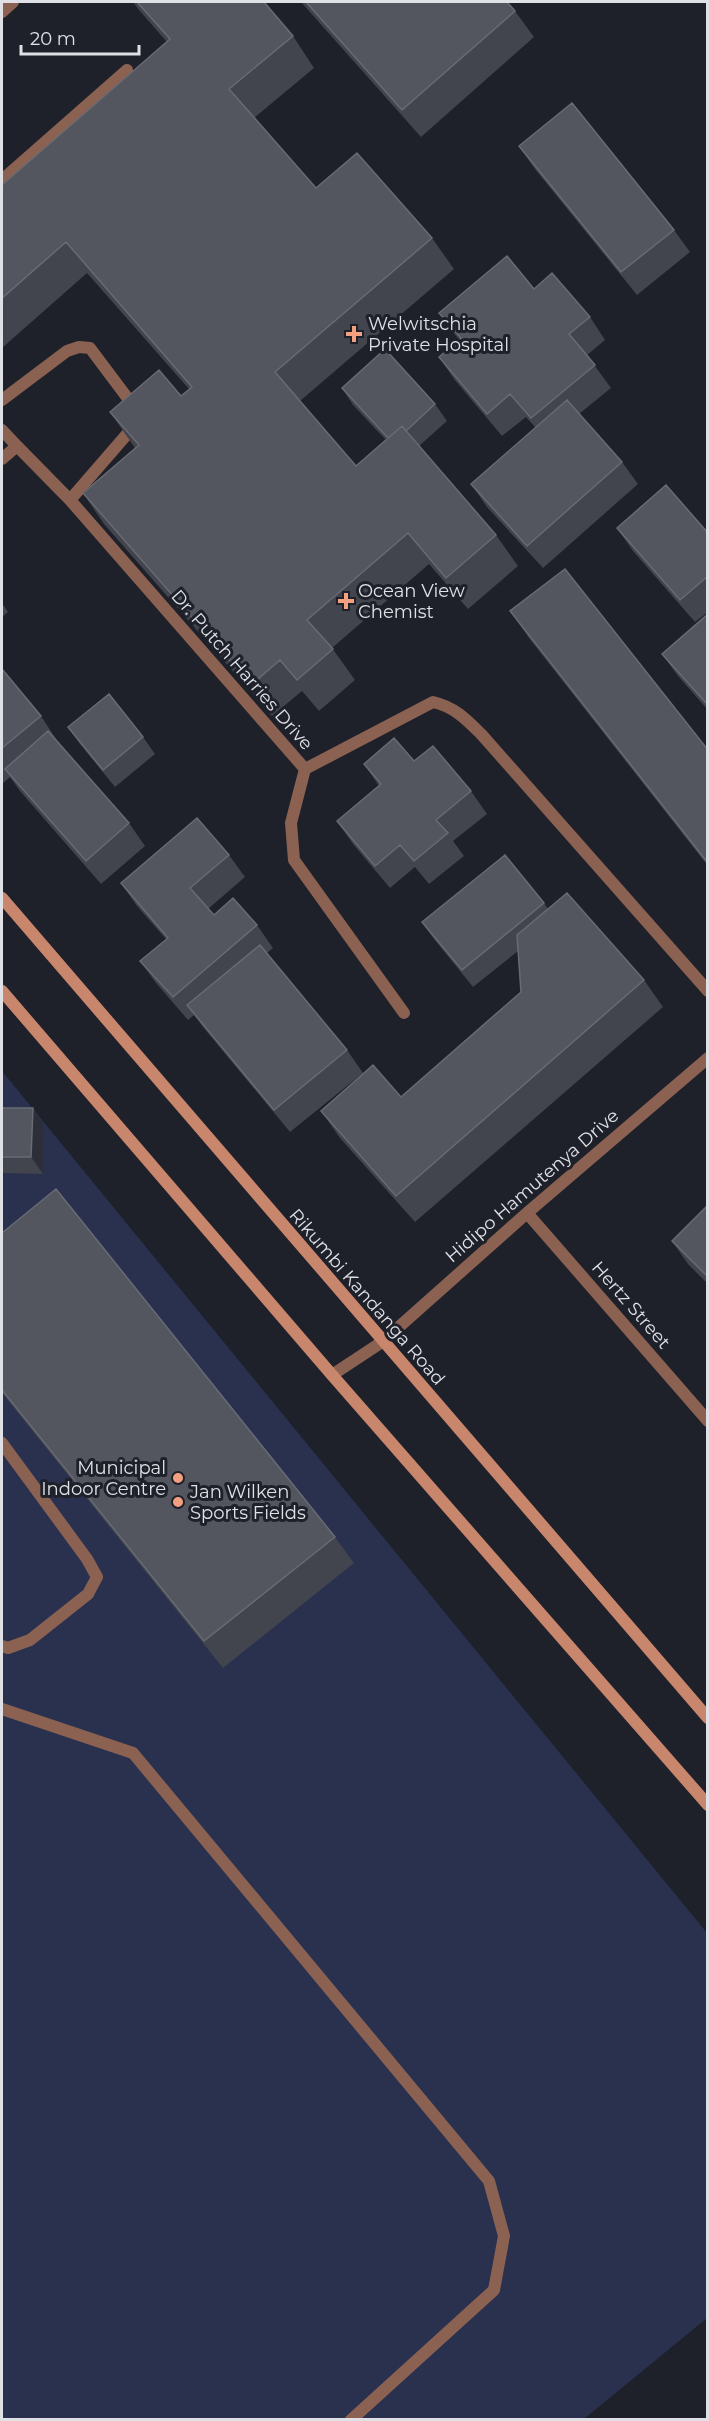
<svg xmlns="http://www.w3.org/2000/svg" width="709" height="2421" viewBox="0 0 709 2421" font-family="Montserrat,sans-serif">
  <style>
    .green { fill: #2a314f }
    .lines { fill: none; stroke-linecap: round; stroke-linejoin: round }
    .service { stroke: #8b6252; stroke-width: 12 }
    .minor { stroke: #8b6252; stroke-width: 12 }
    .secondary { stroke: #c8866c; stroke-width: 12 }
    .wall { fill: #42444e }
    .shaded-wall { fill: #2c2e39 }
    .building { fill: #53555f; stroke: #696b74; stroke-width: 1.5 }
    .poi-dot { fill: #f2a080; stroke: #1e202a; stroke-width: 2 }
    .labels { text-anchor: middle; stroke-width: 6; stroke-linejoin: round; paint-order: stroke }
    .poi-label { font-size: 18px; fill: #dfe1e7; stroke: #1e202a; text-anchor: start }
    .street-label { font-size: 18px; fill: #dfe1e7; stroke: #1e202a }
  </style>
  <rect width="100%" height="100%" fill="#1e202a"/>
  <path class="green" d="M2,1071L707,1933V2318L584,2419H2Z"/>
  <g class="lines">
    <path class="service" d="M2,12L13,2
      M2,180L127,70
      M2,400L67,351L79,347L90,348L132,404L134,419L128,433L70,500
      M2,430L17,446
      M2,459L17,446L70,500L305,769L433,702C455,707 467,720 482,735L708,991
      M305,769L291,823L294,860L404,1013
      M2,1443L87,1559L97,1577L88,1594L30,1640L8,1648L2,1646
      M2,1709L133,1753L489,2181L504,2236L494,2290L351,2420"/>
    <path class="minor" d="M527,1213L708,1421
      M332,1375L382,1342L527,1213L708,1058"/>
    <path class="secondary" d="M2,898L708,1718
      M2,991L332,1375L708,1805"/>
  </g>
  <path class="wall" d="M133,2H264L293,36L314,68L254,118L316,188L432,238L454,269L300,401L356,466L386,440L353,405L342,388L435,404L447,421L419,446L496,535L518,566L468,609L429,564L332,648L355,680L319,711L302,691L272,716L104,524L83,493L135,448L110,412L181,396L189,389L87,273L2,348V185L167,42L139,10Z
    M301,2H507L515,11L534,37L421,137Z
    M519,146L674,230L690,252L637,295L535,169Z
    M534,289L590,317L605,340L587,355L611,388L579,414L622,462L638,484L543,568L487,507L471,484L536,428L526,417L502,436L454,379L439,357L459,340L439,313Z
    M617,528L708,533V612L695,622L633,551Z
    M2,603L8,612L2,617Z
    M510,611L708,750V866L529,638Z
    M708,614V710L678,676L662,654Z
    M2,669L41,716L56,739L129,823L145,846L101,884L20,791L10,777L2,784Z
    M68,727L143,737L155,754L115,787L80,744Z
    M414,761L471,791L487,814L453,841L464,856L429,884L415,867L390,888L353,844L337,821L379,786L364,764Z
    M229,855L245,877L208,909L214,915L257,925L273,948L267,953L347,1050L363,1073L290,1132L203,1027L194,1015L188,1020L156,983L140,961L166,939L137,906L121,883Z
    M544,903L548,909L644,980L663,1007L415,1222L340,1138L321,1111L401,1097L521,992L518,951L473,987L434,939L422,922Z
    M2,1108H33L44,1125L43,1174L2,1173Z
    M708,1205V1284L688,1264L672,1241Z
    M2,1233L335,1537L354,1563L223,1668L2,1393Z"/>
  <path class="shaded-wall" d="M33,1108L44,1125L43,1174L31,1157Z"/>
  <path class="building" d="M137,2H264L293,36L229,89L316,188L357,153L432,238L275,372L356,466L402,426L496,535L446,578L408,533L307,620L333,649L297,680L280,660L251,685L83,493L139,445L110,412L159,370L181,396L192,387L66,242L2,298V185L170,39Z
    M306,2H507L515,11L402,110Z
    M572,103L674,230L621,272L519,146Z
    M507,256L534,289L552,273L590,317L569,334L595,365L531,418L510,394L487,414L439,357L461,338L439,313Z
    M385,349L435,404L406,431L402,426L388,438L342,388Z
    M567,400L622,462L527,546L471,484Z
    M666,485L708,533V576L680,600L617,528Z
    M565,569L708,750V863L510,611Z
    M708,614V705L662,654Z
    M2,669L41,716L2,748Z
    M109,694L143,737L103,770L68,727Z
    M48,731L129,823L86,861L5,769Z
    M394,738L414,761L433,746L471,791L436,820L448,833L414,861L400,845L375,866L337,821L381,784L364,764Z
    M197,818L229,855L190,888L214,915L233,898L257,925L173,997L140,961L168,938L121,883Z
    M505,855L544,903L462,970L422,922Z
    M567,893L644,980L396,1196L321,1111L373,1065L401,1097L521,992L517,935Z
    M260,945L347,1050L274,1110L187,1005Z
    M2,1108H33L31,1157H2Z
    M56,1189L335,1537L204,1641L2,1390V1233Z
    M708,1205V1277L672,1241Z"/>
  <g class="poi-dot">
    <path d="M351 325h6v6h6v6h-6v6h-6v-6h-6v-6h6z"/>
    <path d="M343 592h6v6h6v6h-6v6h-6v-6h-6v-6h6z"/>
    <circle cx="178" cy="1478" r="6"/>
    <circle cx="178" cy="1502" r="6"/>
  </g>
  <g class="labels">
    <g class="poi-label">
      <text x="368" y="330">Welwitschia<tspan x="368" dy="21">Private Hospital</tspan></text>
      <text x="358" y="597">Ocean View<tspan x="358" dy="21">Chemist</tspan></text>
      <text x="166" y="1474" text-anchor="end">Municipal<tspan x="166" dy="21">Indoor Centre</tspan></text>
      <text x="190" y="1498">Jan Wilken<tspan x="190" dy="21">Sports Fields</tspan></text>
    </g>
    <g class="street-label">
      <text transform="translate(242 670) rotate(49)" y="6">Dr. Putch Harries Drive</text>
      <text transform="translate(532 1186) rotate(-41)" y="6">Hidipo Hamutenya Drive</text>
      <text transform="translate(367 1297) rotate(49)" y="6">Rikumbi Kandanga Road</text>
      <text transform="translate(631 1305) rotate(49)" y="6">Hertz Street</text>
    </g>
  </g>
  <rect width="709" height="2421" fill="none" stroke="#dfe1e7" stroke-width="6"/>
  <path d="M21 45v9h118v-9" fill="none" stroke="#dfe1e7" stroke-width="3"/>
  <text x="30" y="45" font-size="18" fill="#dfe1e7" stroke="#1e202a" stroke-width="4.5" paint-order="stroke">20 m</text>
</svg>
